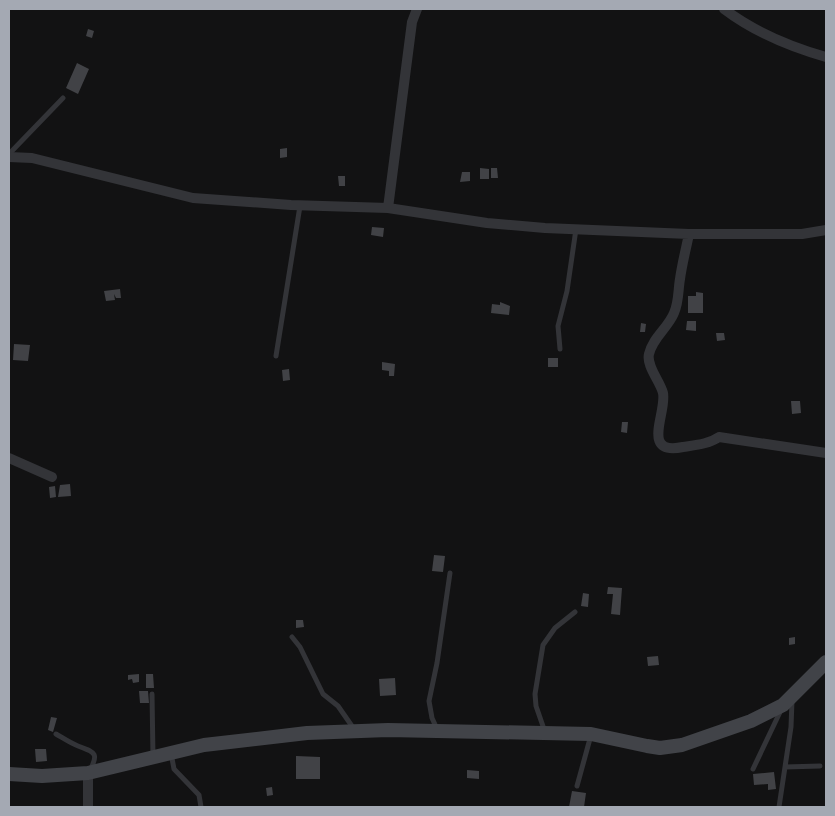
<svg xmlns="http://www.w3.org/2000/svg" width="835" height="816" viewBox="0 0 835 816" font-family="Cabin,sans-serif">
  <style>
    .building { fill: #414246 }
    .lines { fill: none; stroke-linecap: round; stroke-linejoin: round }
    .lane { stroke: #333438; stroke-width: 5 }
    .street { stroke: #333438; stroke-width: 10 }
    .secondary { stroke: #414348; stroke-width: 14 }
  </style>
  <rect width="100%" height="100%" fill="#121213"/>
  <path class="building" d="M88,29L94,31L92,38L86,36Z
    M77,63L89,69L78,94L66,88Z
    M287,148V157L280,158V149Z
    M480,168L489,169V179H480Z
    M491,168H497L498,178H491Z
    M462,172H470V181L460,182Z
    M338,176H345V186H339Z
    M372,227L384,228L383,237L371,235Z
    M120,289L121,298H116L114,294L115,300L106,301L104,291Z
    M696,292L703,293V313H688V296H696Z
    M500,302L510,306L509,315L491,313L492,304L500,305Z
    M687,321H696V331L686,330Z
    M641,323L646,324L645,332H640Z
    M716,333H724L725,340L717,341Z
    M14,344L30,345L28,361L13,360Z
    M548,358H558V367H548Z
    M382,362L395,364L394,376H389V371L382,370Z
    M289,369L290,380L283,381L282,370Z
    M791,401H800L801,413L792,414Z
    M622,422H628L627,433L621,432Z
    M70,484L71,496L58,497L60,485Z
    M55,486L56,497L50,498L49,487Z
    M434,555L445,556L443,572L432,571Z
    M608,587L622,588L620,615L611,614L613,594H607Z
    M583,593L589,594L588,607L581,606Z
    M296,620H303L304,627L296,628Z
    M795,637V644L789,645V638Z
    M658,656L659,665L648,666L647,657Z
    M139,674V682L133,683L132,679L128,680V675Z
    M146,674H153L154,688H146Z
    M395,678L396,695L380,696L379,679Z
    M139,691H148L149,703H140Z
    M51,717L57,718L53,732L48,730Z
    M35,749H46L47,761L36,762Z
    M296,756L320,757V779H296Z
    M467,770L479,771V779L467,778Z
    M774,772L776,789L768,790V784L754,785L753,774Z
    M272,787L273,795L267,796L266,788Z
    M572,791L586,793L584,807H569Z"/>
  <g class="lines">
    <path class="lane" d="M9,154L63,98
      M560,349L558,326L567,291L576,229
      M276,356L300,206
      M292,637L300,647L323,694L338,706L354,729
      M152,694L153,757
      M437,729L432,718L429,701L437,663L450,573
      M545,732L536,706L535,694L543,645L555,628L575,612
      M56,734C63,738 70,743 78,746C93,752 100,752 90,770
      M171,753L174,769L199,795L201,807
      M785,767L820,766
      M753,769L781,710
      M577,786L591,735
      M779,807L791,727L792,701"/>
    <path class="street" d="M724,9C753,31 791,47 826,57
      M9,157L32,158L193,198L291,205L388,208L487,223L545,228L689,234H802L826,230
      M388,208L412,22L417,9
      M689,234C686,249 682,264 680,279C678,290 679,302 674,313C668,328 653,337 649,354C646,366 660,381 663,393C667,413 640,456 683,447C696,445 709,444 719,437L826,453
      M9,458L52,477
      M88,807V773"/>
    <path class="secondary" d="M9,774L42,776L88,773L204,745L307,733L388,730L591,734L647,746L660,748L682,745L751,721L783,705L826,662"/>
  </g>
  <rect width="835" height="816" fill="none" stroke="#a4a9b3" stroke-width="20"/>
</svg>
